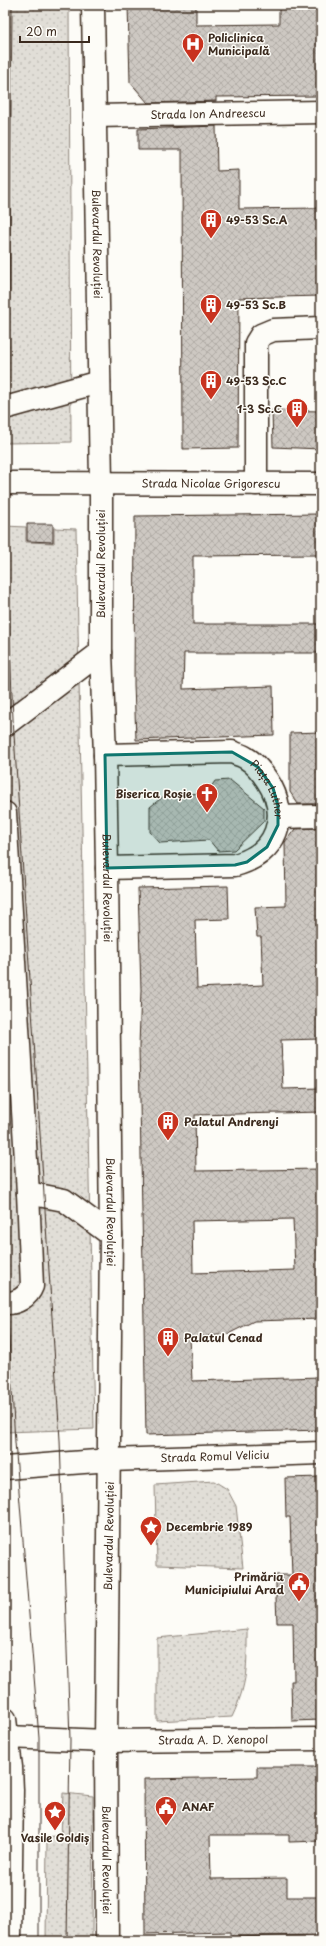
<svg xmlns="http://www.w3.org/2000/svg" width="326" height="1946" viewBox="0 0 326 1946" font-family="'Playpen Sans',sans-serif">
  <style>
    .grass { fill: url(#grass-dots); stroke: #8e847a }
    .building { fill: url(#building-cross-hatch); stroke: #3b2a1e; fill-rule: evenodd }
    .lines { fill: none; stroke-linecap: round; stroke-linejoin: round }
    .minor-casing { stroke: #3b2a1e; stroke-width: 25 }
    .major-casing { stroke: #3b2a1e; stroke-width: 25 }
    .minor { stroke: #fdfcf7; stroke-width: 22 }
    .major { stroke: #fdfcf7; stroke-width: 22 }
    .tram { stroke: #3b2a1e; stroke-width: 1 }
    .marked { fill: #0f766e; fill-opacity: 0.2; stroke: #0f766e; stroke-width: 3; stroke-linejoin: round }
    .labels { text-anchor: middle; stroke-width: 3; stroke-linejoin: round; paint-order: stroke }
    .poi-label { font-size: 11px; font-weight: bold; fill: #3b2a1e; stroke: #fdfcf7; text-anchor: start }
    .street-label { font-size: 11px; fill: #3b2a1e; stroke: #fdfcf7 }
  </style>
  <defs>
    <pattern id="grass-dots" width="8" height="8" patternUnits="userSpaceOnUse"><rect width="8" height="8" fill="#e1ded7"/><path d="M2 2h.1M6 6h.1" fill="none" stroke="#c2bfb8" stroke-width="1.8" stroke-linecap="round"/></pattern>
    <pattern id="building-cross-hatch" width="8" height="8" patternUnits="userSpaceOnUse"><rect width="8" height="8" fill="#cdc8c2"/><path d="M0 0l8 8M0 8l8-8" fill="none" stroke="#b1aca6"/></pattern>
  </defs>
  <rect width="100%" height="100%" fill="#fdfcf7"/>
  <filter id="ink" filterUnits="userSpaceOnUse"><feTurbulence type="fractalNoise" baseFrequency=".025" numOctaves="2"/><feDisplacementMap in="SourceGraphic" scale="8" xChannelSelector="R" yChannelSelector="G"/><feConvolveMatrix kernelMatrix="1 2 1 2 8 2 1 2 1" color-interpolation-filters="sRGB"/></filter>
  <g filter="url(#ink)">
    <path class="grass" d="M5,5H69L71,442L5,443Z
      M5,526L26,527V542L54,543V528L76,529L94,1429L5,1432Z
      M214,1481L227,1489L236,1506L243,1568L157,1565L155,1485Z
      M247,1629C247,1666 248,1683 232,1717L157,1721V1638Z
      M63,1793L93,1796L92,1941H46L47,1837L61,1835Z"/>
    <path class="building" d="M128,5H196V25L279,24V5H321V96L216,97V101L148,103L130,82Z
      M216,126L217,171L239,170V209L321,208V296L239,298L238,448L183,449L182,150H138V129Z
      M272,410L321,411V449L273,447Z
      M321,514V555L193,556V624H321V653H184L183,689L273,686L274,735L136,740L134,684L135,516Z
      M27,524H53V542L27,541Z
      M321,732V804H298L290,792V733Z
      M230,780L264,808V821L234,850L218,851L209,840L160,843L150,832V807L165,795L207,793L215,781Z
      M321,828V1039L281,1040L283,1089L321,1088V1112L195,1115L196,1171L321,1169V1319L254,1321L228,1334L190,1338L192,1381L321,1377V1430L146,1435L139,1046L141,990L138,888L228,886L229,919L195,920L197,988L263,985L261,937H257L255,907L286,906L285,842L295,829ZM293,1219L295,1270L193,1273L192,1221Z
      M321,1477V1720L292,1721L291,1681H294L293,1623H277L276,1597V1575H292L290,1517H286L285,1478Z
      M257,1767H321V1841L289,1842V1835H210L211,1879L287,1878V1897H321V1935L230,1937V1932L145,1934L144,1779L257,1777Z"/>
    <g class="lines">
      <g class="minor-casing">
        <g id="minor">
          <path id="s1" d="M95,116L321,112"/>
          <path d="M5,408L99,382"/>
          <path d="M256,484V343L261,335L273,330L321,328"/>
          <path d="M5,725L101,652"/>
          <path id="s2" d="M105,755L232,752C236,754 242,755 246,758C255,763 261,771 267,780C291,816 277,854 235,865L107,868"/>
          <path d="M5,813L28,1193L32,1286C28,1297 16,1304 5,1303"/>
          <path d="M279,817L321,816"/>
          <path d="M28,1193L64,1200L111,1235"/>
          <path id="s3" d="M110,1460L321,1453"/>
          <path id="s4" d="M106,1741L321,1739"/>
        </g>
      </g>
      <g class="major-casing">
        <g id="major">
          <path id="s5" d="M93,5L101,483V652L105,755L107,868L111,1235L106,1741L107,1941"/>
          <path id="s6" d="M5,483L321,484"/>
          <path d="M5,1468L110,1460"/>
          <path d="M5,1719L11,1767L12,1790L10,1941"/>
          <path d="M7,1737L106,1741"/>
        </g>
      </g>
      <use href="#minor" class="minor"/>
      <use href="#major" class="major"/>
      <path class="tram" d="M5,450L8,407L12,5
        M5,529L13,719L60,1440L70,1740L67,1941
        M5,1270L15,1442L39,1738V1941"/>
    </g>
  </g>
  <path class="marked" d="M232,752L258,767L273,788L278,806V825L267,847L247,862L235,865L107,868L105,755Z"/>
  <defs>
    <g id="hospital-pin" transform="scale(1.15)"><path d="M0 17L-7.5 6A9.5 9.5 0 1 1 7.5 6Z" fill="#c8321e" stroke="#fdfcf7"/><path d="M-5-5h3v3.5h4V-5h3V5h-3V1.5h-4V5h-3Z" fill="#fff"/></g>
    <g id="building-pin" transform="scale(1.15)"><path d="M0 17L-7.5 6A9.5 9.5 0 1 1 7.5 6Z" fill="#c8321e" stroke="#fdfcf7"/><path d="M-4-6H4V6H1V3H-1V6H-4ZM-2.5-4.3h1.7v1.8h-1.7ZM.8-4.3h1.7v1.8H.8ZM-2.5-1h1.7V.8h-1.7ZM.8-1h1.7V.8H.8Z" fill="#fff"/></g>
    <g id="church-pin" transform="scale(1.15)"><path d="M0 17L-7.5 6A9.5 9.5 0 1 1 7.5 6Z" fill="#c8321e" stroke="#fdfcf7"/><path d="M-1.2-6h2.4v3.5h3.3v2.4h-3.3V6h-2.4V-.1h-3.3v-2.4h3.3Z" fill="#fff"/></g>
    <g id="sight-pin" transform="scale(1.15)"><path d="M0 17L-7.5 6A9.5 9.5 0 1 1 7.5 6Z" fill="#c8321e" stroke="#fdfcf7"/><path d="M0-6L1.8-2.2L6-1.7L2.9 1.2L3.7 5.4L0 3.3L-3.7 5.4L-2.9 1.2L-6-1.7L-1.8-2.2Z" fill="#fff"/></g>
    <g id="civic-pin" transform="scale(1.15)"><path d="M0 17L-7.5 6A9.5 9.5 0 1 1 7.5 6Z" fill="#c8321e" stroke="#fdfcf7"/><path d="M-.6-6.5H3V-4.5H.6V-3L4-1V1h2V6H-6V1h2V-1L-.6-3ZM-1.2 2.5V6h2.4V2.5Z" fill="#fff"/></g>
  </defs>
  <g fill-rule="evenodd">
    <use href="#hospital-pin" x="193" y="44"/>
    <use href="#building-pin" x="211" y="220"/>
    <use href="#building-pin" x="211" y="305"/>
    <use href="#building-pin" x="211" y="381"/>
    <use href="#building-pin" x="297" y="409"/>
    <use href="#church-pin" x="207" y="794"/>
    <use href="#building-pin" x="168" y="1122"/>
    <use href="#building-pin" x="168" y="1338"/>
    <use href="#sight-pin" x="151" y="1527"/>
    <use href="#civic-pin" x="299" y="1583"/>
    <use href="#civic-pin" x="166" y="1807"/>
    <use href="#sight-pin" x="55" y="1812"/>
  </g>
  <g class="labels">
    <g class="poi-label">
      <text x="208" y="42">Policlinica<tspan x="208" dy="13">Municipală</tspan></text>
      <text x="226" y="224">49-53 Sc.A</text>
      <text x="226" y="309">49-53 Sc.B</text>
      <text x="226" y="385">49-53 Sc.C</text>
      <text x="282" y="413" text-anchor="end">1-3 Sc.C</text>
      <text x="192" y="798" text-anchor="end">Biserica Roșie</text>
      <text x="184" y="1126">Palatul Andrenyi</text>
      <text x="184" y="1342">Palatul Cenad</text>
      <text x="166" y="1531">Decembrie 1989</text>
      <text x="284" y="1581" text-anchor="end">Primăria<tspan x="284" dy="13">Municipiului Arad</tspan></text>
      <text x="182" y="1811">ANAF</text>
      <text x="55" y="1842" text-anchor="middle">Vasile Goldiș</text>
    </g>
    <g class="street-label">
      <text dy="4" stroke="none"><textPath href="#s1" startOffset="113">Strada Ion Andreescu</textPath></text>
      <text dy="4" stroke="none"><textPath href="#s5" startOffset="239">Bulevardul Revoluției</textPath></text>
      <text dy="4" stroke="none"><textPath href="#s6" startOffset="206">Strada Nicolae Grigorescu</textPath></text>
      <text transform="translate(101 564) rotate(-90)" y="4">Bulevardul Revoluției</text>
      <text dy="4" stroke="none"><textPath href="#s2" startOffset="182">Piața Luther</textPath></text>
      <text dy="4" stroke="none"><textPath href="#s5" startOffset="883">Bulevardul Revoluției</textPath></text>
      <text dy="4" stroke="none"><textPath href="#s5" startOffset="1207">Bulevardul Revoluției</textPath></text>
      <text dy="4" stroke="none"><textPath href="#s3" startOffset="105">Strada Romul Veliciu</textPath></text>
      <text transform="translate(109 1536) rotate(-89)" y="4">Bulevardul Revoluției</text>
      <text dy="4" stroke="none"><textPath href="#s4" startOffset="107">Strada A. D. Xenopol</textPath></text>
      <text dy="4" stroke="none"><textPath href="#s5" startOffset="1855">Bulevardul Revoluției</textPath></text>
    </g>
  </g>
  <rect width="326" height="1946" fill="none" stroke="#fdfcf7" stroke-width="20"/>
  <rect x="10" y="10" width="306" height="1926" fill="none" stroke="#3b2a1e" stroke-width="1.5" filter="url(#ink)"/>
  <path d="M20 36v6h69v-6" fill="none" stroke="#3b2a1e" stroke-width="2"/>
  <text x="26" y="36" font-size="12" fill="#3b2a1e" stroke="#fdfcf7" stroke-width="3" paint-order="stroke">20 m</text>
</svg>
